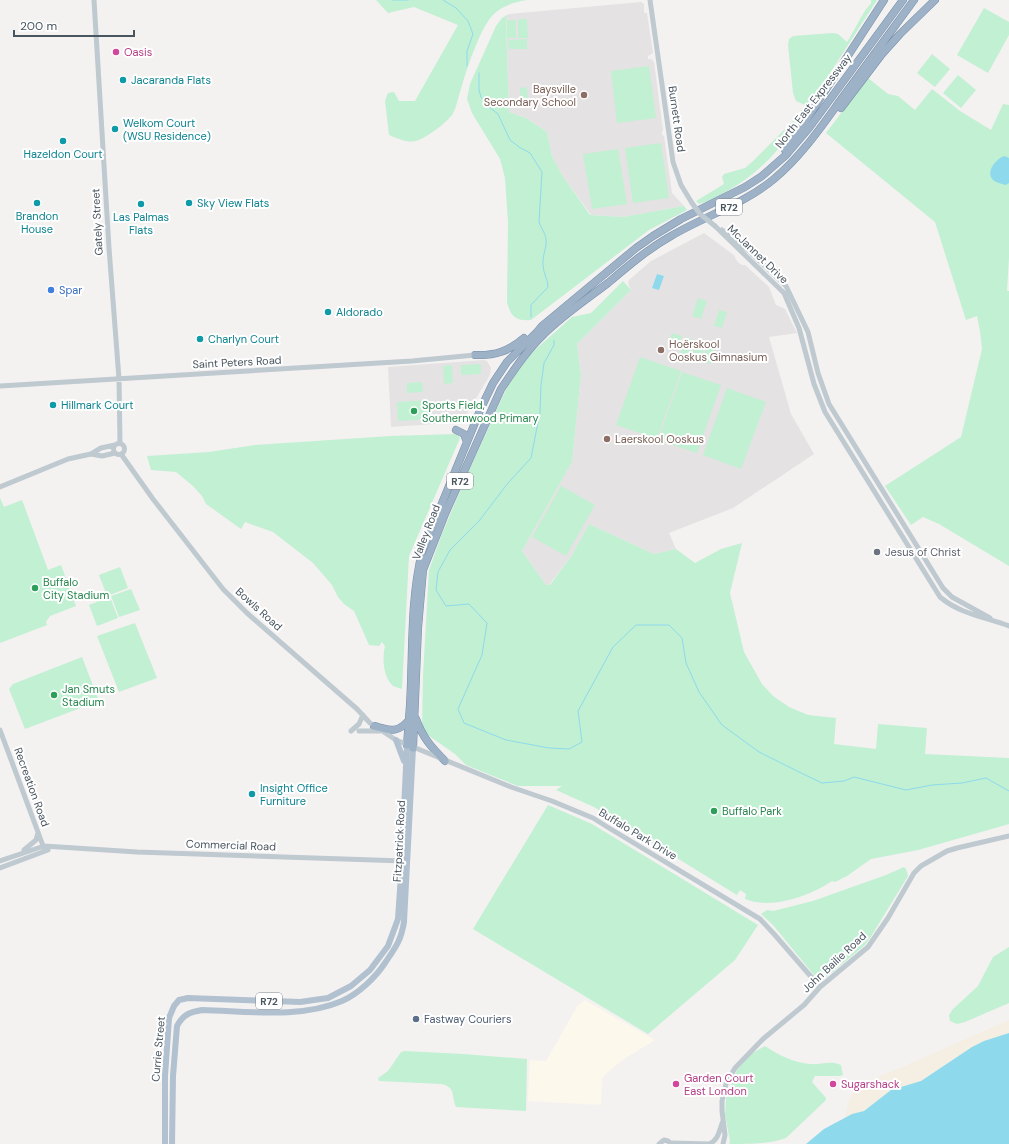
<svg xmlns="http://www.w3.org/2000/svg" width="1009" height="1144" viewBox="0 0 1009 1144" font-family="'DM Sans',sans-serif">
  <style>
    .commercial { fill: #fcf8ec }
    .education { fill: #e5e2e3 }
    .green { fill: #c1f0d3 }
    .sand { fill: #f4eee3 }
    .water { fill: #8edaec }
    .lines { fill: none; stroke-linecap: round; stroke-linejoin: round }
    .stream { stroke: #8edaec; stroke-width: 1 }
    .trunk-casing { stroke: #758fab; stroke-width: 8 }
    .tertiary { stroke: #bfc9d0; stroke-width: 5 }
    .primary { stroke: #b1c1cf; stroke-width: 6 }
    .trunk { stroke: #9eb2c7; stroke-width: 7 }
    .tertiary-bridge { stroke: #bfc9d0; stroke-width: 5 }
    .hotel-dot { fill: #d1479c; stroke: #fff; stroke-width: 1.5 }
    .culture-dot { fill: #0f9aa8; stroke: #fff; stroke-width: 1.5 }
    .education-dot { fill: #8d6e63; stroke: #fff; stroke-width: 1.5 }
    .shop-dot { fill: #3f7fe0; stroke: #fff; stroke-width: 1.5 }
    .leisure-dot { fill: #2e9e5b; stroke: #fff; stroke-width: 1.5 }
    .worship-dot { fill: #6b7280; stroke: #fff; stroke-width: 1.5 }
    .service-dot { fill: #5c6f8a; stroke: #fff; stroke-width: 1.5 }
    .labels { text-anchor: middle; stroke-width: 4; stroke-linejoin: round; paint-order: stroke }
    .shield { fill: #fff; stroke: #80888f; stroke-width: 1 }
    .shield-label { font-size: 10px; font-weight: bold; fill: #49555f }
    .hotel-label { font-size: 11px; fill: #b23c85; stroke: #fff; text-anchor: start }
    .culture-label { font-size: 11px; fill: #0d838f; stroke: #fff; text-anchor: start }
    .education-label { font-size: 11px; fill: #785e54; stroke: #fff; text-anchor: start }
    .street-label { font-size: 11px; fill: #49555f; stroke: #fff }
    .shop-label { font-size: 11px; fill: #366cbe; stroke: #fff; text-anchor: start }
    .leisure-label { font-size: 11px; fill: #27864d; stroke: #fff; text-anchor: start }
    .worship-label { font-size: 11px; fill: #5b616d; stroke: #fff; text-anchor: start }
    .service-label { font-size: 11px; fill: #4e5e75; stroke: #fff; text-anchor: start }
  </style>
  <rect width="100%" height="100%" fill="#f4f1f1"/>
  <path class="commercial" d="M585,1000L655,1040L624,1059L608,1072L602,1078L601,1105L528,1101L530,1060L546,1061L578,1005Z"/>
  <path class="education" d="M641,2L644,4V13H647L653,53L648,56V59H651L654,62L663,130L662,131V135L664,136L672,193L684,206L623,217L591,215L562,175L552,156L547,132L526,118L509,112L506,18L509,14Z
    M704,233L735,256V258L738,262L742,265H745L769,287L776,305L785,309L797,333L769,337L791,414L814,454L733,508L669,533L676,549L654,554L589,524L572,555L549,585H546L522,551L572,462L581,375L577,344L631,290L628,283L629,280L651,261Z
    M484,360L487,361L491,368L490,375L462,422L391,427L388,367Z"/>
  <path class="green" d="M376,0H527C514,2 501,6 492,16C480,29 466,71 461,89C458,97 457,107 452,115C446,122 439,128 431,133C414,145 408,143 389,135L385,101L388,93L394,92L399,101H415L458,25L414,7L388,13Z
    M871,0H877C858,29 840,58 821,87C795,129 773,165 729,190C719,196 710,201 699,204L696,201L724,184L722,177L724,174L745,168L752,162L796,118L805,105L796,101L793,93L788,45L789,39L793,36L833,33L838,34L847,42C853,34 865,7 871,4Z
    M984,8L1009,22V35L988,73L957,55Z
    M509,14L506,18L509,112L526,118L547,132L552,156L562,175L590,215L623,217L684,206L687,210L649,230L531,320C516,321 511,317 507,302L508,222L505,178L500,159L472,113L467,99L470,84L496,26L502,18Z
    M518,19H527L528,38H518Z
    M507,20H516V38H507Z
    M527,39V49H509L508,40Z
    M932,54L950,69L935,87L917,73Z
    M649,66L656,118L617,123L611,71Z
    M958,75L976,90L961,108L943,93Z
    M868,78L888,94L898,96L915,110L932,89L960,111L991,130L1003,104L1009,105V257L1007,291H1009V566L939,524L923,517L911,525L885,486L961,437L982,349L980,331L977,316L966,320L935,222L826,133Z
    M527,87L528,102L521,103L520,88Z
    M661,143L669,198L633,203L625,148Z
    M618,149L627,204L592,209L583,154Z
    M623,281L631,290L577,344L581,375L572,462L522,551L546,585H550L572,555L589,524L654,554L676,549L695,563L721,549L742,543L730,593L744,652L762,684L773,696L789,707L808,715L836,718L834,744L876,749L878,724L927,728L925,754L1009,758V824L918,850L871,859L847,876L835,882L832,881C810,896 771,910 745,899L746,894L740,890L737,895L594,807L556,790L562,786H518L466,765L455,754L422,731L423,675L429,570L442,534L463,484L507,387L527,357L572,317L591,313Z
    M698,298L707,301L701,319L692,316Z
    M719,310L727,312L722,328L714,326Z
    M672,333L682,336L678,348L668,345Z
    M686,337L694,340L689,357L680,354Z
    M697,340L706,343L700,361L691,358Z
    M708,344L717,347L711,364L702,361Z
    M640,357L681,371L657,439L616,425Z
    M481,364V374L461,375V365Z
    M452,365L453,383L444,384L443,366Z
    M682,372L721,385L697,453L658,440Z
    M422,382L423,392L407,393V383Z
    M727,388L766,402L741,469L703,455Z
    M429,400L430,419L398,421L397,402Z
    M456,434L460,438L409,556L402,689C399,688 395,687 393,686C383,677 382,658 385,646L382,642L379,646L369,645L354,611L344,604L338,597L332,585L313,563L273,532L245,522L241,529L206,504L202,496L193,486L176,472L151,470L147,456L209,452L255,445L391,436Z
    M561,486L595,505L566,556L532,537Z
    M0,498L4,507L22,500L48,570L61,565L76,606L50,616L46,622L47,625L0,643Z
    M120,567L128,588L107,596L99,575Z
    M131,589L140,610L119,617L111,596Z
    M110,597L118,618L97,626L89,605Z
    M135,623L157,678L119,692L97,636Z
    M82,657L99,701L25,729L9,689L13,684Z
    M548,805L592,824L758,925L735,960L648,1034L473,929Z
    M904,867L906,869L908,876L870,938L865,945L823,980H818L773,925L761,914L767,910L773,911L813,901L886,875Z
    M1009,947V1003L965,1022L957,1024L950,1021L949,1015L953,1009L978,986L993,957Z
    M765,1046C778,1055 795,1063 810,1064C821,1065 830,1060 841,1065L843,1075L840,1076H815L812,1082L826,1098V1100L786,1138C770,1144 748,1144 729,1144L730,1141L725,1115L726,1098L737,1070L751,1054Z
    M405,1051L463,1054L527,1059L526,1111L456,1107C451,1095 456,1087 441,1084L379,1081L378,1078L388,1071L401,1052Z"/>
  <path class="sand" d="M1009,1020V1033C978,1042 953,1059 927,1077L921,1081L891,1090L864,1111L845,1117C847,1111 848,1102 851,1096C856,1085 888,1072 900,1068Z"/>
  <path class="water" d="M1005,156L1009,158V183L1006,185C1002,184 997,183 993,180C985,172 996,158 1005,156Z
    M657,274L664,276L659,290L652,288Z
    M1009,1033V1144H806L824,1129L852,1114L864,1111L891,1090L921,1081L972,1047L984,1041Z"/>
  <g class="lines">
    <path class="stream" d="M392,0H408
      M443,0L456,8L468,21L473,34L467,51V66
      M479,73V90L481,97L489,107L498,114L510,140L519,147L530,153L542,172L539,222C541,228 546,234 546,240C547,247 542,256 543,265C543,273 548,279 548,287L531,305V317
      M554,340V345L544,363L541,385L540,412L531,458L508,483L479,521L450,550L438,572L436,590L446,606L469,604L487,623L482,655L458,709L464,723L506,740L549,748L569,749L582,742L578,711L613,647L636,625H669L682,638L686,663L699,692L722,725L759,752L799,772L822,783L844,781L854,777L906,790L932,785L962,783L986,778L1009,791"/>
    <g class="trunk-casing">
      <path id="trunk" d="M841,108L882,54L900,34L935,0
        M785,150L795,137L884,0
        M475,355C495,356 509,351 524,338
        M456,430L464,434L467,442
        M416,719C423,738 431,747 445,761
        M374,726C390,730 397,734 409,720
        M407,745C408,732 409,719 410,705C413,654 410,602 422,552L481,408L493,383L507,362L537,332L542,326L636,248L653,236L681,219L745,187L762,176L786,155L809,128L903,0
        M413,748L418,628L423,570L445,514L501,389C514,370 527,350 544,334C563,315 587,299 608,283C628,266 648,249 671,236C705,216 744,204 774,179C804,154 825,121 848,90C870,60 892,30 914,0"/>
    </g>
    <path class="tertiary" d="M94,0L109,248L119,379L120,443
      M650,0L673,162L681,185L692,203
      M715,226L784,293L799,328L814,384L825,412L940,597C960,614 985,617 1009,626
      M722,230L749,251L786,286L808,332L818,373L829,404L943,588L952,597L990,618
      M0,386L412,361L475,355
      M113.5 449a5.5 5.5 0 1 1 11 0a5.5 5.5 0 1 1-11 0Z
      M91,454L102,456L115,453
      M121,454L153,499L223,589L247,613L357,709L370,723L396,740L511,787L552,801L593,818L609,828L760,919L774,934L820,987
      M0,487L68,459L91,454L101,448L115,445
      M0,730L45,851
      M351,731L359,724L363,715
      M359,731H380
      M24,850L36,840L38,833
      M0,861L44,846L137,852L404,861
      M0,868L48,850
      M671,1143L709,1144C719,1140 719,1130 723,1121
      M659,1144L664,1140L668,1141L671,1144
      M723,1144L725,1135L722,1111V1101L726,1084L735,1068L763,1039L804,1005L820,987L868,947L888,918L914,873L921,866L947,851L957,848L1009,836"/>
    <path class="primary" d="M396,740L404,761
      M165,1144V1076L169,1018L174,1006L179,1000L188,998L300,1002L328,998L351,986L370,970L388,946L398,919L401,875L407,745
      M172,1144L173,1076L177,1026C183,1014 191,1012 202,1010C247,1011 300,1019 342,1001C358,994 375,978 385,963C395,948 401,941 404,922L413,748"/>
    <use href="#trunk" class="trunk"/>
    <path class="tertiary-bridge" d="M692,203L700,214L715,226"/>
  </g>
  <g class="hotel-dot">
    <circle cx="116" cy="52" r="4"/>
    <circle cx="676" cy="1084" r="4"/>
    <circle cx="833" cy="1084" r="4"/>
  </g>
  <g class="culture-dot">
    <circle cx="123" cy="80" r="4"/>
    <circle cx="115" cy="129" r="4"/>
    <circle cx="63" cy="141" r="4"/>
    <circle cx="37" cy="203" r="4"/>
    <circle cx="189" cy="203" r="4"/>
    <circle cx="141" cy="204" r="4"/>
    <circle cx="328" cy="312" r="4"/>
    <circle cx="200" cy="339" r="4"/>
    <circle cx="53" cy="405" r="4"/>
    <circle cx="252" cy="794" r="4"/>
  </g>
  <g class="education-dot">
    <circle cx="584" cy="95" r="4"/>
    <circle cx="661" cy="350" r="4"/>
    <circle cx="607" cy="439" r="4"/>
  </g>
  <circle class="shop-dot" cx="51" cy="290" r="4"/>
  <g class="leisure-dot">
    <circle cx="414" cy="411" r="4"/>
    <circle cx="35" cy="588" r="4"/>
    <circle cx="54" cy="695" r="4"/>
    <circle cx="714" cy="811" r="4"/>
  </g>
  <circle class="worship-dot" cx="877" cy="552" r="4"/>
  <circle class="service-dot" cx="416" cy="1019" r="4"/>
  <g class="labels">
    <g class="shield">
      <rect x="716" y="199" width="26" height="16" rx="3"/>
      <rect x="447" y="473" width="26" height="16" rx="3"/>
      <rect x="256" y="993" width="26" height="16" rx="3"/>
    </g>
    <g class="shield-label">
      <text x="729" y="211">R72</text>
      <text x="460" y="485">R72</text>
      <text x="269" y="1005">R72</text>
    </g>
    <g class="hotel-label">
      <text x="124" y="56">Oasis</text>
      <text x="684" y="1082">Garden Court<tspan x="684" dy="13">East London</tspan></text>
      <text x="841" y="1088">Sugarshack</text>
    </g>
    <g class="culture-label">
      <text x="131" y="84">Jacaranda Flats</text>
      <text x="123" y="127">Welkom Court<tspan x="123" dy="13">(WSU Residence)</tspan></text>
      <text x="63" y="158" text-anchor="middle">Hazeldon Court</text>
      <text x="197" y="207">Sky View Flats</text>
      <text x="37" y="220" text-anchor="middle">Brandon<tspan x="37" dy="13">House</tspan></text>
      <text x="141" y="221" text-anchor="middle">Las Palmas<tspan x="141" dy="13">Flats</tspan></text>
      <text x="336" y="316">Aldorado</text>
      <text x="208" y="343">Charlyn Court</text>
      <text x="61" y="409">Hillmark Court</text>
      <text x="260" y="792">Insight Office<tspan x="260" dy="13">Furniture</tspan></text>
    </g>
    <g class="education-label">
      <text x="576" y="93" text-anchor="end">Baysville<tspan x="576" dy="13">Secondary School</tspan></text>
      <text x="669" y="348">Hoërskool<tspan x="669" dy="13">Ooskus Gimnasium</tspan></text>
      <text x="615" y="443">Laerskool Ooskus</text>
    </g>
    <g class="street-label">
      <text transform="translate(813 101) rotate(-52)" y="4">North East Expressway</text>
      <text transform="translate(677 119) rotate(82)" y="4">Burnett Road</text>
      <text transform="translate(97 222) rotate(-93)" y="4">Gately Street</text>
      <text transform="translate(758 254) rotate(44)" y="4">McJannet Drive</text>
      <text transform="translate(237 362) rotate(-3)" y="4">Saint Peters Road</text>
      <text transform="translate(426 532) rotate(-69)" y="4">Valley Road</text>
      <text transform="translate(259 609) rotate(42)" y="4">Bowls Road</text>
      <text transform="translate(32 787) rotate(70)" y="4">Recreation Road</text>
      <text transform="translate(638 834) rotate(31)" y="4">Buffalo Park Drive</text>
      <text transform="translate(399 841) rotate(-87)" y="4">Fitzpatrick Road</text>
      <text transform="translate(231 845) rotate(2)" y="4">Commercial Road</text>
      <text transform="translate(834 962) rotate(-43)" y="4">John Bailie Road</text>
      <text transform="translate(158 1049) rotate(-85)" y="4">Currie Street</text>
    </g>
    <g class="shop-label">
      <text x="59" y="294">Spar</text>
    </g>
    <g class="leisure-label">
      <text x="422" y="409">Sports Field,<tspan x="422" dy="13">Southernwood Primary</tspan></text>
      <text x="43" y="586">Buffalo<tspan x="43" dy="13">City Stadium</tspan></text>
      <text x="62" y="693">Jan Smuts<tspan x="62" dy="13">Stadium</tspan></text>
      <text x="722" y="815">Buffalo Park</text>
    </g>
    <g class="worship-label">
      <text x="885" y="556">Jesus of Christ</text>
    </g>
    <g class="service-label">
      <text x="424" y="1023">Fastway Couriers</text>
    </g>
  </g>
  <path d="M14 30v6h120v-6" fill="none" stroke="#49555f" stroke-width="2"/>
  <text x="20" y="30" font-size="12" fill="#49555f" stroke="#ffffff" stroke-width="3" paint-order="stroke">200 m</text>
</svg>
